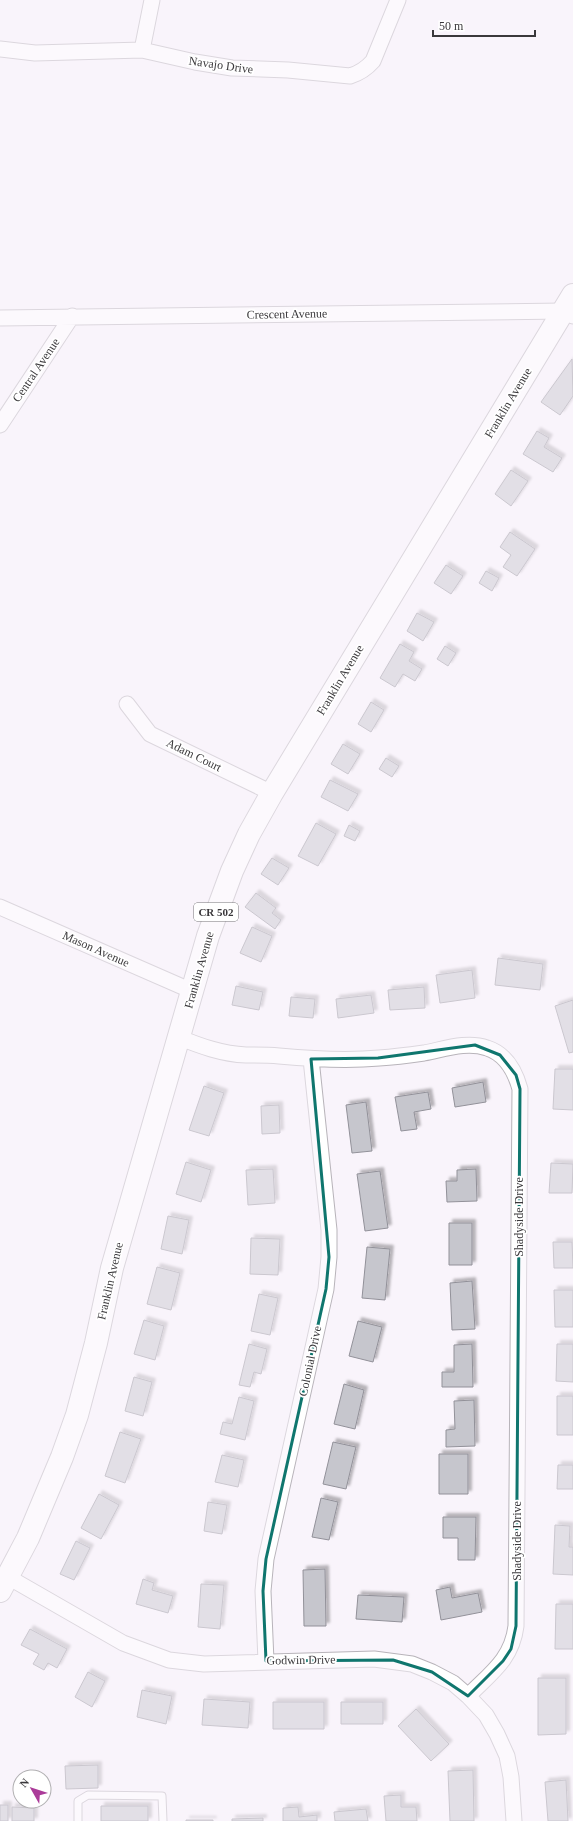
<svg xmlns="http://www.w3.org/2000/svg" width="573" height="1821" viewBox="0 0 573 1821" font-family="Georgia,serif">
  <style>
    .building { fill: #c6c6cd; stroke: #929199; filter: url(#shadow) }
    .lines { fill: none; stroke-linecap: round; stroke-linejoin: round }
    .lane-casing { stroke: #b8b4ba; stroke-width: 9 }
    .street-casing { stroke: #b8b4ba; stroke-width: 17 }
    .primary-casing { stroke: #b8b4ba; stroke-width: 24 }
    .lane { stroke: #fff; stroke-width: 7 }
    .street { stroke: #fff; stroke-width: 15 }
    .primary { stroke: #fff; stroke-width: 22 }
    .marked { fill: none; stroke: #0f766e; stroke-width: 3; stroke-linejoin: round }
    .labels { text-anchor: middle; stroke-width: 3.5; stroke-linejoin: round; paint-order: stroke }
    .shield { fill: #fff; stroke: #757476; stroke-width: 1 }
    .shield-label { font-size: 11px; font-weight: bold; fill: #3a383b }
    .street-label { font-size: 12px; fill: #3a383b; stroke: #fff }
  </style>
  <defs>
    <filter id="shadow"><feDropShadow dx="3.5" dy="-3.5" stdDeviation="1" flood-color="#0004"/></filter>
  </defs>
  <rect width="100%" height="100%" fill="#f9f4fb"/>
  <path class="building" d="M572,359L573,396L560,415L541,402Z
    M537,431L549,438L544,447L562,458L553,472L523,454Z
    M511,470L528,481L511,506L495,494Z
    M510,532L535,549L517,576L503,567L511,555L500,547Z
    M446,565L463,576L451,594L434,583Z
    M486,571L499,578L492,591L479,583Z
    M417,613L434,622L423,641L407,631Z
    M400,644L414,652L409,661L422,669L415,681L403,674L395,687L380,678Z
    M445,646L456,653L448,666L437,659Z
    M371,702L384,710L371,732L358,724Z
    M343,744L360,754L348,774L331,764Z
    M386,758L399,766L392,777L379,769Z
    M330,780L358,794L348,811L321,797Z
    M316,823L336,834L318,866L298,856Z
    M349,825L360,831L355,841L344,836Z
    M272,858L289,868L278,885L261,874Z
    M256,893L276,908L272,913L281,920L275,929L245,907Z
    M252,927L272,936L261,962L240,953Z
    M498,958L543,964L540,990L495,985Z
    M472,970L475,998L440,1003L436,975Z
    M236,986L263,992L259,1010L232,1005Z
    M424,987L425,1008L390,1010L388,990Z
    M371,995L374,1013L338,1018L336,999Z
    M291,997L315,999L313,1018L289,1016Z
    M573,1000V1052L569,1053L555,1006Z
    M555,1069H573V1110L553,1109Z
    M483,1082L486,1102L455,1107L452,1088Z
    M204,1086L224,1093L209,1136L189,1130Z
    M428,1092L431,1109L414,1112L417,1129L401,1131L395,1097Z
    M366,1102L372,1151L352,1153L346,1105Z
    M279,1105L280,1133L262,1134L261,1106Z
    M186,1162L211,1170L201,1202L176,1194Z
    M551,1163L573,1164L572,1193H549Z
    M273,1169L275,1203L248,1205L246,1170Z
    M476,1169L477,1201L447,1202L446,1181H457V1170Z
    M380,1171L388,1228L365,1231L357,1174Z
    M168,1216L189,1220L182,1254L161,1249Z
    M449,1223H472V1265H449Z
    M251,1238L280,1239L278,1275L250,1274Z
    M553,1242H572L573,1268H554Z
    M367,1247L390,1249L385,1300L362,1298Z
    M157,1267L180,1273L171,1310L147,1304Z
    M472,1281L475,1329L452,1330L450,1283Z
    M554,1290H573V1327H555Z
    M259,1294L278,1298L270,1335L251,1331Z
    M144,1320L164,1326L155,1360L134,1354Z
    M358,1321L382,1327L373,1362L349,1356Z
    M249,1344L267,1349L261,1374L254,1372L250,1387L239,1385Z
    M472,1344L473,1387H442V1372H454V1345Z
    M557,1344H573V1382L556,1381Z
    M134,1377L152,1382L143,1416L125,1411Z
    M344,1384L364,1390L355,1429L334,1424Z
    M557,1396H573V1435H557Z
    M239,1397L254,1401L245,1440L220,1434L223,1422L232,1424Z
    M474,1400L475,1446L446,1447V1430L455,1429L454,1401Z
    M120,1432L141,1439L125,1483L105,1476Z
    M333,1442L356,1447L346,1489L323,1484Z
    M439,1454H468V1494H439Z
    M222,1455L244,1460L238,1487L215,1482Z
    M558,1465H573V1489H557Z
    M99,1494L119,1505L101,1539L81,1528Z
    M321,1498L338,1502L329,1540L312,1537Z
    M208,1502L227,1505L222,1534L204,1531Z
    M443,1517H476L475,1560H458V1538H443Z
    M555,1525L570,1526L569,1547H573V1575L553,1574Z
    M76,1541L90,1548L74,1580L60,1574Z
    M325,1569L326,1626H304L303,1570Z
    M143,1579L154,1583L152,1590L173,1596L168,1613L136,1604Z
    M201,1584L224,1585L220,1629L198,1627Z
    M450,1587L452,1598L478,1593L482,1612L441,1620L436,1590Z
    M358,1595L404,1597L402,1622L356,1619Z
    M556,1604H573V1649H555Z
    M30,1629L67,1649L57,1668L48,1663L44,1670L33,1664L39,1654L21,1645Z
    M88,1672L105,1681L92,1707L75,1697Z
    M538,1678H566V1734L538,1735Z
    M142,1690L172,1696L166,1724L137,1717Z
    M204,1699L250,1702L248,1728L202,1725Z
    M273,1702H324V1729H273Z
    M341,1702H383V1724H341Z
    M416,1709L449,1744L431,1761L398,1726Z
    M98,1765V1788L66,1789L65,1766Z
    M473,1770L474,1821H450L448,1771Z
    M566,1780L568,1821H548L545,1782Z
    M401,1795V1807H416L417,1821H386L384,1796Z
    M0,1805H8V1821H0Z
    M101,1806H148V1821H101Z
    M12,1807L34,1808V1821H12Z
    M298,1807L299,1817L317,1815V1821H283V1808Z
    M366,1809L368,1821H335L334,1812Z
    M263,1818V1821H232V1819Z
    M186,1820H213V1821H186Z"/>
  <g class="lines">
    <g class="lane-casing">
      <path id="lane" d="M78,1821V1801L88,1795L162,1796L163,1821"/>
    </g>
    <g class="street-casing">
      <path id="street" d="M0,49L35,53L142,50L195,62L232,68L288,70L350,76C360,73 366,69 373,61L398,0
        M142,50L152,0
        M0,318L563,311L573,316
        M0,425L72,316
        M127,704L150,734L272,793
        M0,907L192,991
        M178,1037C200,1046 222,1054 246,1055C257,1055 268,1055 279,1056C312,1059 346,1061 379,1058C394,1057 410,1055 424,1053C445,1049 467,1041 487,1048C506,1054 515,1071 520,1089L516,1626C512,1659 491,1673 468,1696
        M8,1577L123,1643L169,1660L204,1664L374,1659L412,1664L432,1672L453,1683L468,1696L486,1715L497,1734L507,1756L511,1777L514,1821
        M266,1661L263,1591L266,1559L326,1289L329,1257V1230L311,1059"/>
    </g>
    <g class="primary-casing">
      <path id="primary" d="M0,1591L28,1538L62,1457L77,1415L96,1343L112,1268L208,936L232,871L249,834L272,793L573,295"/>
    </g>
    <use href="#lane" class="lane"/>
    <use href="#street" class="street"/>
    <use href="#primary" class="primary"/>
  </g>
  <path d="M0 0H573V1821H0ZM475,1045L500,1055L516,1075L520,1089L516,1626L511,1649L503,1661L468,1696L432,1672L393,1660L266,1661L263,1591L266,1559L326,1289L329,1257L311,1059L378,1058Z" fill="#f9f4fb" fill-opacity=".55" fill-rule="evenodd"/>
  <path class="marked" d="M475,1045L500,1055L516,1075L520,1089L516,1626L511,1649L503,1661L468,1696L432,1672L393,1660L266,1661L263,1591L266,1559L326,1289L329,1257L311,1059L378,1058Z"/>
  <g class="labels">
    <rect class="shield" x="194" y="903" width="44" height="18" rx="3"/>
    <g class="shield-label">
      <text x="216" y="916">CR 502</text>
    </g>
    <g class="street-label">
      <text transform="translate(221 65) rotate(8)" y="4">Navajo Drive</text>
      <text transform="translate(287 314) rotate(-1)" y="4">Crescent Avenue</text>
      <text transform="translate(36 370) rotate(-56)" y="4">Central Avenue</text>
      <text transform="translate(508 403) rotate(-59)" y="4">Franklin Avenue</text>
      <text transform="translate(340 680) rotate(-59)" y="4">Franklin Avenue</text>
      <text transform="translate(194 755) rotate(26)" y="4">Adam Court</text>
      <text transform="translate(96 949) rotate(24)" y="4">Mason Avenue</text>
      <text transform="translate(199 970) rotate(-74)" y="4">Franklin Avenue</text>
      <text transform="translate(519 1217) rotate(-90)" y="4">Shadyside Drive</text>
      <text transform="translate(110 1281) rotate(-77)" y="4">Franklin Avenue</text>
      <text transform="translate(310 1361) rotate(-78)" y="4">Colonial Drive</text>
      <text transform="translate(517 1541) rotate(-90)" y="4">Shadyside Drive</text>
      <text transform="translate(301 1660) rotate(-1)" y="4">Godwin Drive</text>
    </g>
  </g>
  <g transform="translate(32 1789) rotate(309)"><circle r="19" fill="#ffffff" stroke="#b0afb1"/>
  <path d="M0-3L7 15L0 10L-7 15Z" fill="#ab3b99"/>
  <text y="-6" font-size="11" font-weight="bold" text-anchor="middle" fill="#3a383b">N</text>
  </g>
  <path d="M433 30v6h102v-6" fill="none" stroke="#3a383b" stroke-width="2"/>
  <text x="439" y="30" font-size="12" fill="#3a383b" stroke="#ffffff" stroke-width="3" paint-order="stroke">50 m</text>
</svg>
